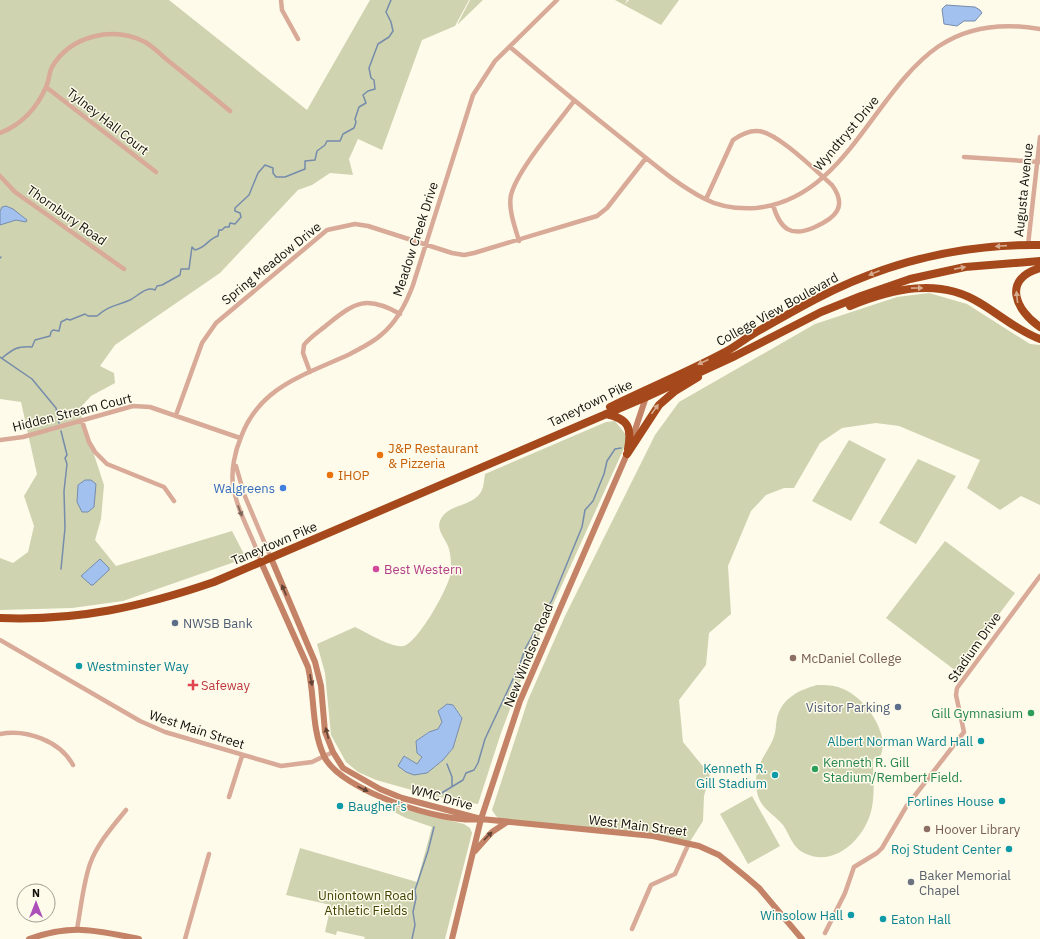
<svg xmlns="http://www.w3.org/2000/svg" width="1040" height="939" viewBox="0 0 1040 939" font-family="'IBM Plex Sans',sans-serif">
  <style>
    .green { fill: #cfd3b0; fill-rule: evenodd }
    .water { fill: #a2c1ef; stroke: #768cab }
    .lines { fill: none; stroke-linecap: round; stroke-linejoin: round }
    .stream { stroke: #768cab; stroke-width: 1.5 }
    .street { stroke: #d8aa97; stroke-width: 4.5 }
    .secondary { stroke: #c48266; stroke-width: 6 }
    .highway { stroke: #a5491c; stroke-width: 8 }
    .oneway { fill: #d6ab8e }
    .oneway2 { fill: #7e6558 }
    .oneway3 { fill: #624334 }
    .food-dot { fill: #e8710a; stroke: #fefbeb; stroke-width: 1.5 }
    .shop-dot { fill: #3f7fe0; stroke: #fefbeb; stroke-width: 1.5 }
    .hotel-dot { fill: #d1479c; stroke: #fefbeb; stroke-width: 1.5 }
    .service-dot { fill: #5c6f8a; stroke: #fefbeb; stroke-width: 1.5 }
    .education-dot { fill: #8d6e63; stroke: #fefbeb; stroke-width: 1.5 }
    .culture-dot { fill: #0f9aa8; stroke: #fefbeb; stroke-width: 1.5 }
    .health-dot { fill: #e0444e; stroke: #fefbeb; stroke-width: 1.5 }
    .leisure-dot { fill: #2e9e5b; stroke: #fefbeb; stroke-width: 1.5 }
    .worship-dot { fill: #6b7280; stroke: #fefbeb; stroke-width: 1.5 }
    .labels { text-anchor: middle; stroke-width: 3; stroke-linejoin: round; paint-order: stroke }
    .street-label { font-size: 13px; fill: #11100b; stroke: #fefbeb }
    .food-label { font-size: 13px; fill: #c56008; stroke: #fefbeb; text-anchor: start }
    .shop-label { font-size: 13px; fill: #366cbe; stroke: #fefbeb; text-anchor: end }
    .hotel-label { font-size: 13px; fill: #b23c85; stroke: #fefbeb; text-anchor: start }
    .service-label { font-size: 13px; fill: #4e5e75; stroke: #fefbeb; text-anchor: start }
    .education-label { font-size: 13px; fill: #785e54; stroke: #fefbeb; text-anchor: start }
    .culture-label { font-size: 13px; fill: #0d838f; stroke: #fefbeb; text-anchor: end }
    .health-label { font-size: 13px; fill: #be3a42; stroke: #fefbeb; text-anchor: start }
    .leisure-label { font-size: 13px; fill: #27864d; stroke: #fefbeb; text-anchor: end }
    .worship-label { font-size: 13px; fill: #5b616d; stroke: #fefbeb; text-anchor: start }
    .park-label { font-size: 13px; fill: #414300; stroke: #fefbeb }
  </style>
  <rect width="100%" height="100%" fill="#fefbeb"/>
  <path class="green" d="M0,0H169L307,110L370,0H469L455,26L422,40L382,150L358,139L349,159L353,175L330,173L312,185L298,190L220,273L115,345L100,366L114,373L115,383L91,396L79,409L104,485L101,519L95,540L116,566L232,531L246,558L123,601L72,608L0,610V558L13,563L28,552L34,526L24,496L37,474L21,402L0,399Z
    M470,0H483L457,25Z
    M615,0H627L625,4L629,0H679L661,25Z
    M929,293L967,304L1030,344L1040,345V505L1021,496L1000,510L967,488L980,460L899,426L876,423L842,428L820,443L794,488H784L766,495L751,511L728,566L731,614L709,633L706,665L679,700L683,742L710,775L704,796L703,821L689,843L501,820L496,816L492,810L528,700L565,616L655,435L679,402L815,324L897,297Z
    M615,421L627,436L625,446L531,653L501,733L478,804L433,796L376,780L358,772L346,762L331,735L325,673L317,644L355,627C366,632 391,648 403,646C417,645 451,584 451,571C451,564 451,556 449,549C447,540 436,531 440,521C447,503 471,508 481,492C484,487 484,479 485,474L606,422ZM447,704L454,706L462,717L453,748L443,760L427,773L406,772L399,766L405,756L417,765L422,757L417,752L416,741L428,732L438,729L442,722L438,711Z
    M849,440L886,459L851,521L812,501Z
    M918,459L956,476L916,544L879,523Z
    M945,541L1015,593L956,671L886,618Z
    M817,685C824,685 831,685 838,687C860,693 881,721 883,743C883,747 882,751 881,755L873,759C873,775 875,792 872,807C867,836 836,869 804,853C792,847 790,835 783,825C770,810 757,808 756,783C755,762 771,750 775,733C776,728 776,723 777,718C782,698 799,690 817,685Z
    M752,796L780,846L748,864L720,814Z
    M386,803L401,809L464,824L470,828L472,833L445,939H364L365,937L337,931L336,935L325,932L331,905L286,895L300,848L417,882L432,827L406,818L384,807Z"/>
  <path class="water" d="M946,5L975,7L980,10L982,13L975,21H964L957,26L944,24L942,9Z
    M6,206L13,209L27,220L26,222L16,220L0,225V211L2,207Z
    M85,480H91L96,484L94,507L88,512H82L77,502L78,485Z
    M100,559L109,568V570L93,585H91L81,576Z
    M447,704L453,705L462,718L453,748L443,760L427,773L414,775L406,772L398,766L404,756L417,764L422,757L417,753L416,741L429,732L438,729L442,722L438,711Z"/>
  <g class="lines">
    <path class="stream" d="M0,258L1,257
      M0,357L32,379L56,408L59,423
      M2,358C13,349 17,346 32,347L35,340L50,336L51,332L53,330L59,331L61,322L67,319L70,320L85,314L88,316H97C109,305 117,306 130,300C138,296 146,286 155,290L157,286L162,285L180,275L181,269H189L192,247L195,250C206,248 209,238 218,236L219,230H222L225,227H229L230,223L235,224L241,217L240,213L235,211V208L249,195L258,173L265,165L273,168V173L276,177H285L305,169V161L315,160L317,151L325,145L327,141H340L343,134L354,128L356,122L355,119L359,107L366,103L363,95L368,91L375,89L374,80L371,78L369,68L378,44L389,37L393,31L391,22L386,12L391,0
      M61,569L65,528L64,491L67,464L65,458L67,455L61,431
      M447,764L452,777V786
      M440,794L463,780L466,773L474,770L478,763L485,739L520,664L525,649L552,600L582,527L585,510L593,501L604,474L607,461L615,449L621,448
      M412,939L415,925L413,912L416,898L415,890L428,851L434,827"/>
    <path class="street" d="M281,0L282,10L298,39
      M510,47C548,79 586,110 625,141C650,161 676,184 705,199C720,207 739,209 756,208C846,199 873,91 939,46C969,26 1005,23 1040,29
      M46,87L156,172
      M0,133C21,125 37,108 46,87C49,81 49,73 52,67C71,35 113,26 145,42C154,47 163,57 171,63C191,79 211,95 230,111
      M964,157L1040,162
      M0,176L15,192L124,269
      M706,199L733,140C740,135 748,130 758,131C777,132 817,172 832,185C848,207 835,218 815,227C791,238 780,229 773,205
      M519,241C515,227 508,209 511,195C517,170 558,123 574,101
      M1028,245L1040,137
      M310,372L303,353L304,345C310,337 320,331 328,324C355,302 367,295 400,314
      M176,415L202,343L216,323L327,230L355,224L368,226L452,253L464,255L474,253L597,216L607,208L646,158
      M82,421L89,442L95,452L107,464L164,487L174,501
      M0,440L23,437L133,406L150,407L240,438
      M236,466L244,494L271,558
      M261,562C253,536 237,512 233,485C231,470 235,451 241,437C260,386 305,375 350,354C361,348 372,343 381,335C397,322 406,304 413,285L473,95L495,61L557,0
      M0,640L140,721L165,732L281,766L312,762L333,752
      M0,734C27,729 60,741 73,765
      M229,797L242,756
      M77,929C81,908 83,884 90,864C97,844 113,826 126,810
      M632,929L651,885L675,874L689,843
      M825,933L845,893L854,867L877,853L882,848L906,807L964,732L956,695L957,688L1040,576
      M185,939L209,854"/>
    <path class="secondary" d="M271,558L315,662L321,686L325,732L333,752L343,768L380,789L402,798L481,819L653,836L699,846L719,855L745,876L759,888L802,939
      M261,562L308,667C315,696 311,728 324,756C340,791 444,824 480,819
      M475,851L492,832L507,822
      M29,939C72,924 96,930 139,939
      M452,939L481,819L520,701L627,454L647,394"/>
    <path class="highway" d="M1040,268C1002,279 1015,310 1040,327
      M850,306C892,289 939,277 980,303C1000,315 1018,331 1040,339
      M610,407C648,388 688,372 725,352C735,347 743,340 753,334C774,322 795,310 816,299C886,262 962,244 1040,245
      M606,414C629,419 632,428 628,449
      M627,454L659,405L675,391L698,377
      M0,618C78,621 141,607 214,582L646,397L735,356L821,312L861,296L910,279L965,267L1040,261"/>
  </g>
  <defs><path id="oneway-solid" d="M-6-.8H1V-3.2L6.5 0L1 3.2V.8H-6Z"/></defs>
  <g class="oneway">
    <use href="#oneway-solid" transform="translate(1001 246) rotate(176)"/>
    <use href="#oneway-solid" transform="translate(960 268) rotate(-11)"/>
    <use href="#oneway-solid" transform="translate(874 273) rotate(158)"/>
    <use href="#oneway-solid" transform="translate(917 288) rotate(-1)"/>
    <use href="#oneway-solid" transform="translate(1017 297) rotate(-96)"/>
    <use href="#oneway-solid" transform="translate(703 362) rotate(155)"/>
    <use href="#oneway-solid" transform="translate(655 409) rotate(-54)"/>
  </g>
  <use class="oneway2" href="#oneway-solid" transform="translate(240 511) rotate(69)"/>
  <g class="oneway3">
    <use href="#oneway-solid" transform="translate(284 590) rotate(-113)"/>
    <use href="#oneway-solid" transform="translate(311 680) rotate(79)"/>
    <use href="#oneway-solid" transform="translate(327 733) rotate(-104)"/>
    <use href="#oneway-solid" transform="translate(363 789) rotate(26)"/>
    <use href="#oneway-solid" transform="translate(488 836) rotate(-45)"/>
  </g>
  <g class="food-dot">
    <circle cx="380" cy="455" r="4"/>
    <circle cx="330" cy="475" r="4"/>
  </g>
  <circle class="shop-dot" cx="283" cy="488" r="4"/>
  <circle class="hotel-dot" cx="376" cy="569" r="4"/>
  <g class="service-dot">
    <circle cx="175" cy="623" r="4"/>
    <circle cx="898" cy="707" r="4"/>
  </g>
  <g class="education-dot">
    <circle cx="793" cy="658" r="4"/>
    <circle cx="927" cy="829" r="4"/>
  </g>
  <g class="culture-dot">
    <circle cx="79" cy="666" r="4"/>
    <circle cx="981" cy="741" r="4"/>
    <circle cx="775" cy="775" r="4"/>
    <circle cx="1002" cy="801" r="4"/>
    <circle cx="340" cy="806" r="4"/>
    <circle cx="1009" cy="849" r="4"/>
    <circle cx="851" cy="915" r="4"/>
    <circle cx="883" cy="919" r="4"/>
  </g>
  <path class="health-dot" d="M191 679h4v4h4v4h-4v4h-4v-4h-4v-4h4z"/>
  <g class="leisure-dot">
    <circle cx="1031" cy="713" r="4"/>
    <circle cx="815" cy="769" r="4"/>
  </g>
  <circle class="worship-dot" cx="911" cy="882" r="4"/>
  <g class="labels">
    <g class="street-label">
      <text transform="translate(108 121) rotate(38)" y="5">Tylney Hall Court</text>
      <text transform="translate(846 133) rotate(-50)" y="5">Wyndtryst Drive</text>
      <text transform="translate(1023 190) rotate(-84)" y="5">Augusta Avenue</text>
      <text transform="translate(67 215) rotate(35)" y="5">Thornbury Road</text>
      <text transform="translate(415 239) rotate(-72)" y="5">Meadow Creek Drive</text>
      <text transform="translate(271 263) rotate(-39)" y="5">Spring Meadow Drive</text>
      <text transform="translate(777 309) rotate(-29)" y="5">College View Boulevard</text>
      <text transform="translate(590 403) rotate(-26)" y="5">Taneytown Pike</text>
      <text transform="translate(72 412) rotate(-14)" y="5">Hidden Stream Court</text>
      <text transform="translate(274 543) rotate(-23)" y="5">Taneytown Pike</text>
      <text transform="translate(974 647) rotate(-55)" y="5">Stadium Drive</text>
      <text transform="translate(528 655) rotate(-68)" y="5">New Windsor Road</text>
      <text transform="translate(197 729) rotate(18)" y="5">West Main Street</text>
      <text transform="translate(442 797) rotate(15)" y="5">WMC Drive</text>
      <text transform="translate(638 825) rotate(7)" y="5">West Main Street</text>
    </g>
    <g class="food-label">
      <text x="388" y="453">J&amp;P Restaurant<tspan x="388" dy="15">&amp; Pizzeria</tspan></text>
      <text x="338" y="480">IHOP</text>
    </g>
    <g class="shop-label">
      <text x="275" y="493">Walgreens</text>
    </g>
    <g class="hotel-label">
      <text x="384" y="574">Best Western</text>
    </g>
    <g class="service-label">
      <text x="183" y="628">NWSB Bank</text>
      <text x="890" y="712" text-anchor="end">Visitor Parking</text>
    </g>
    <g class="education-label">
      <text x="801" y="663">McDaniel College</text>
      <text x="935" y="834">Hoover Library</text>
    </g>
    <g class="culture-label">
      <text x="87" y="671" text-anchor="start">Westminster Way</text>
      <text x="973" y="746">Albert Norman Ward Hall</text>
      <text x="767" y="773">Kenneth R.<tspan x="767" dy="15">Gill Stadium</tspan></text>
      <text x="994" y="806">Forlines House</text>
      <text x="348" y="811" text-anchor="start">Baugher's</text>
      <text x="1001" y="854">Roj Student Center</text>
      <text x="843" y="920">Winsolow Hall</text>
      <text x="891" y="924" text-anchor="start">Eaton Hall</text>
    </g>
    <g class="health-label">
      <text x="201" y="690">Safeway</text>
    </g>
    <g class="leisure-label">
      <text x="1023" y="718">Gill Gymnasium</text>
      <text x="823" y="767" text-anchor="start">Kenneth R. Gill<tspan x="823" dy="15">Stadium/Rembert Field.</tspan></text>
    </g>
    <g class="worship-label">
      <text x="919" y="880">Baker Memorial<tspan x="919" dy="15">Chapel</tspan></text>
    </g>
    <g class="park-label">
      <text x="366" y="900">Uniontown Road<tspan x="366" dy="15">Athletic Fields</tspan></text>
    </g>
  </g>
  <g transform="translate(36 903)"><circle r="19" fill="#fefbeb" stroke="#9f9d91"/>
  <path d="M0-3L7 15L0 10L-7 15Z" fill="#ab4fb9"/>
  <text y="-6" font-size="11" font-weight="bold" text-anchor="middle" fill="#11100b">N</text>
  </g>
</svg>
